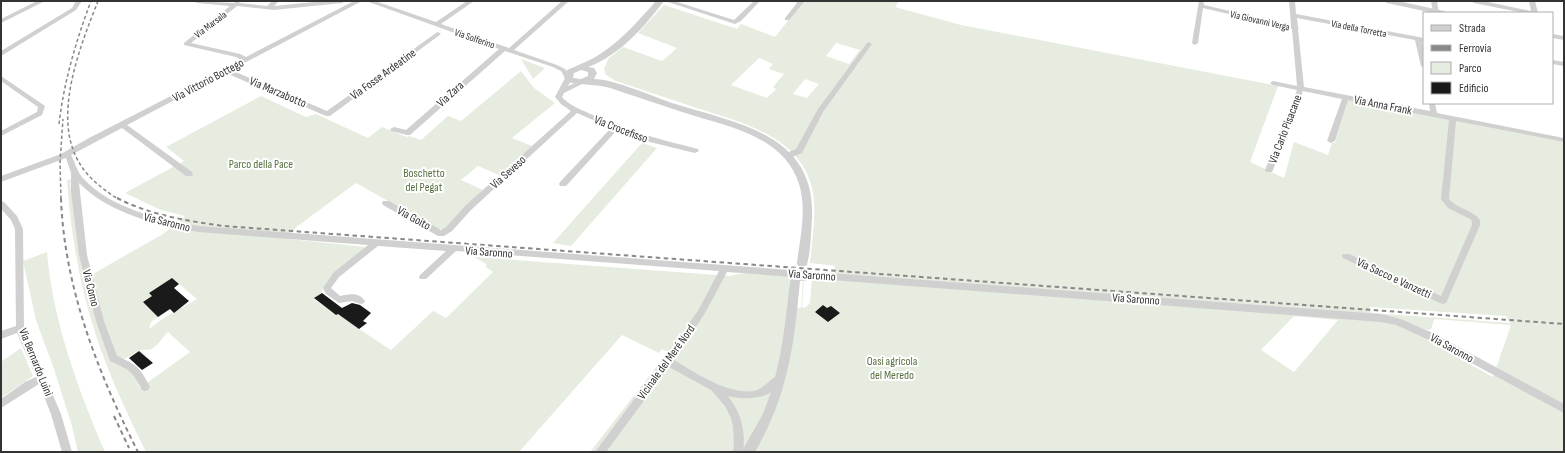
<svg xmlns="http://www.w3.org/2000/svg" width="1565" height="453" viewBox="0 0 1565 453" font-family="'Sofia Sans Condensed',sans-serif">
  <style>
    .green { fill: #e6ecdf; fill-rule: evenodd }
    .building { fill: #1a1a1a }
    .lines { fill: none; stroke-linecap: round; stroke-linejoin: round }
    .tertiary-tunnel { stroke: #d6d6d6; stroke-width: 11; stroke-dasharray: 11 5.5; stroke-linecap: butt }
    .minor { fill: #d0d0d0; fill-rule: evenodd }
    .tertiary { fill: #d0d0d0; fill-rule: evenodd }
    .rail-far1 { stroke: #888; stroke-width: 1.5; stroke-dasharray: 3.5 2.5; stroke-linecap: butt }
    .rail { stroke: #888; stroke-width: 2; stroke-dasharray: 4.5 3.5; stroke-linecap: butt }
    .labels { text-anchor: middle; stroke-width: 4; stroke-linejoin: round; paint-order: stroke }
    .far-street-label { font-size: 10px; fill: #333; stroke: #fff }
    .street-label { font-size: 12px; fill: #333; stroke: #fff }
    .park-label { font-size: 12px; fill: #56703f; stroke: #fff }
  </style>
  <rect width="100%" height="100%" fill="#fff"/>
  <path class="green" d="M804,1H899L895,7L961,25L1278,86L1250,162L1284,178L1294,142L1328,155L1332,143H1335L1348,99L1564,142V452H590L668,352L662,349L659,353L622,335L519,452H146C131,422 117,392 105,361C83,303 71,241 67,180L72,179L70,184L82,265L101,332L111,359L133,373L140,388L190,352L168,332C162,337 160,344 153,348C149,351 145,349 141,350C131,353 122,367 113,353L91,275L163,234L185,216L161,210L125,193L184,161L166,147L261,96L306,117L316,114L368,138L382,127L407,137L409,136L421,140L448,116L461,121L521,71L534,88L555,103L512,138L532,146L499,175L478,166L461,180L483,190L444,229H438L356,183L295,228L289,239L365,247L363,251L332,275L320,294L314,299L336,315L338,314L354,324L353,325L391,350L433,311L446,318L493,272L486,267V264L474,257L730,276C748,270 771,275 790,276L788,307L801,308L803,282H804L802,307L805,308L810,303L812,277L834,279V274L675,262L834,273L835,266L810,263C812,240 818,207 811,184C796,135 740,122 697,108C670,99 643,90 616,81L606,75L604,69L608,59L623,47L662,61L677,48L638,33L664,5L737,29L741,24L775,37ZM836,43L860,50L849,64L826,56ZM759,58L773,64L769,69L784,74L773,87L776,89L767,98L731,85ZM805,79L819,84L807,98L793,94ZM172,278L197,299L164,318L149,329L151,322L158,317L143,302L152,296L149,293ZM1369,307L1506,316L1510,323L1372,313ZM1372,314L1394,318L1428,330L1431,329L1434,319L1511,325L1493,377L1428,341L1429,338L1401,326L1375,320ZM1294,316L1338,320L1294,372L1261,350Z
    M521,59L545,68L533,79Z
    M642,143L657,148L571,246L553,243Z
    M47,252C53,322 78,389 105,452H78L72,426L54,369L36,320L23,261Z
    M21,348L33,376L1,398V362Z"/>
  <path class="building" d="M172,278L179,284L174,288L189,301L174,313L170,309L158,317L143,302L152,296L149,293Z
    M322,293L342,308L352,303L360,305L371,313L363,321L367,323L359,329L338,314L336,315L314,298Z
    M823,305L827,308L831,306L840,313L828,322L815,312Z
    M139,351L153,363L142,370L129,358Z"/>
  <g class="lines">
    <path class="tertiary-tunnel" d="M801,281L802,263"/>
    <path class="minor" d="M37,1H45L1,23V19Z
      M76,1H82L76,10L1,56V51L72,8Z
      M194,1L234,3L237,1L240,3L267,6L272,1H279L274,6L324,1H345L342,3L274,10L237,6L191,43L240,54L246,57L354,1H362L231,70L327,111L436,33L438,32L441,34L330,116H326L226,73L127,125L192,172L193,174L192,176H186L122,128L71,155C75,162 77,171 82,177C109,208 160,220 199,226L1381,314L1401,319L1433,333L1564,404V413L1427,339L1396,325L1381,322L727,272L705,313L674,360C696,373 728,395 754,391C766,388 775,372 783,375L785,378C774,399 748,401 728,396C741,413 746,431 743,452H733L734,443L733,426L731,418L725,406L711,390L669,367L606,452H595L676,343L699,309L719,271L456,251L426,279H420L419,277L420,275L446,251L378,246L339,277L331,288L340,296C350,294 359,292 365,301L364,303L361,304L352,301L339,303L326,294L323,288L333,273L368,245L199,232C157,225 110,214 79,183L87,255L104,321L117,356C137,365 140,367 150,387L148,390L145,391L142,390C132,370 129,370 110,361L96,321L79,255L71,192V173L66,158L1,182V176L61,154L89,138L241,60L236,57L184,45V43L230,6L197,3Z
      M366,1H375L436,22L467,1H474L441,24L509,48L562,1H569L514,50L557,65L565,69L572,78L568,86L580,81H584V83L564,93L562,97C570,106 582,110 593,115C627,131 662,140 698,149L699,151L695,153L650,142L617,130L566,186H560L559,184L560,182L611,128L577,113L471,210L452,231L444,236H438L383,205L382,203L383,201H389L441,230L446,227L465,206L571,111L561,104L555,97L565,78L561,71L553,67L505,51L410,135H407L391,131L390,129L394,127L406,130L499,49Z
      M665,1H674L734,20L754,1H760L741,21L735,24Z
      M795,1L804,2L789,20H785V18L797,3Z
      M1199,1H1203L1204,5L1291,25L1289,1H1295L1296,14L1424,38V42L1422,41L1424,51V68L1421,66L1415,40L1297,18L1298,27L1299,28L1298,29L1304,87L1430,111L1429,103H1435L1437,113L1564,138V142L1456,121L1449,199C1457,209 1472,209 1480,220V225L1447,301L1446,303L1443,304L1440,303L1343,258L1342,256L1343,254H1349L1441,296L1472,225V221L1470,219L1448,208L1441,199L1449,120L1348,100L1335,141L1331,143L1327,141L1342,99L1303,91L1273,170L1272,172H1266L1265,170L1297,90L1273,85L1270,83L1273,81L1297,86L1292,29L1203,8L1198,43L1195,45L1193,44L1192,43Z
      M1431,1H1437L1439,13H1433Z
      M1471,1H1483L1531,11L1529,1H1535L1538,13H1524L1474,3Z
      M869,42L872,44L823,112L802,153L790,158H784L783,156L784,154L796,149L818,109L867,43Z
      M1552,60L1564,62V66L1552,64Z
      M1,76L45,106L42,115L1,136V131L37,112L38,107L1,81Z
      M1,201L4,202L17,216L23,229L24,328L61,414L72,452H62L51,414L39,384L1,408V399L25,382L36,377L17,333L1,339V331L16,326L15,229L11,220L1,209Z"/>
    <path class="tertiary" d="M656,1H664C645,26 619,56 588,67L594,68L597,73L594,79C613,79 652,96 672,103C735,123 816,133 812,218C811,230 811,256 806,266H798L797,263C800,238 807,209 799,184C784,135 725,126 682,112C658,104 634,96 610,88C596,84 581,85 567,82L564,77L567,70C578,65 590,61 600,54C622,40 639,20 656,1ZM581,70L588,72V76L581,79L573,78L574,73Z
      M1383,1H1398L1444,11L1448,13H1433L1387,3Z
      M1552,34L1564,36V40L1552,38Z
      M795,277L799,278L800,281C794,345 788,395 755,452H742C748,438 758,425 764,411C781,370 785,325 790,281L791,278Z"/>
    <path class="rail-far1" d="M98,1C80,47 51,118 80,164C89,179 104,190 118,199
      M59,124C64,81 76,41 91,1
      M61,199L60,162L63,119"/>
    <path class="rail" d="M61,198C64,287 98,373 138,452
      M117,198C150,215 187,221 224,226L1564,324
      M114,416L129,448"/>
  </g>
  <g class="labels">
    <g class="far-street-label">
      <text transform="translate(1260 20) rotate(13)" y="4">Via Giovanni Verga</text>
      <text transform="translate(210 24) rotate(-37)" y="4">Via Marsala</text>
      <text transform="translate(1359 28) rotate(11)" y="4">Via della Torretta</text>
      <text transform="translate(475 38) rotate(19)" y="4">Via Solferino</text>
    </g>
    <g class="street-label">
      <text transform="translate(383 74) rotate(-36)" y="4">Via Fosse Ardeatine</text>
      <text transform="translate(208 80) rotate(-28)" y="4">Via Vittorio Bottego</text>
      <text transform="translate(278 92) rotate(23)" y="4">Via Marzabotto</text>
      <text transform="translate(450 94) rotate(-42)" y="4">Via Zara</text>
      <text transform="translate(1383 105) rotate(11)" y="4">Via Anna Frank</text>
      <text transform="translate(621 129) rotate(21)" y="4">Via Crocefisso</text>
      <text transform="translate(1285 129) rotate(-69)" y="4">Via Carlo Pisacane</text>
      <text transform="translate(508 172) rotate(-42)" y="4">Via Seveso</text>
      <text transform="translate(414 218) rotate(29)" y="4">Via Goito</text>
      <text transform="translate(167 222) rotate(14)" y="4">Via Saronno</text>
      <text transform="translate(489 252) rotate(4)" y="4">Via Saronno</text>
      <text transform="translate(812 275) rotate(4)" y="4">Via Saronno</text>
      <text transform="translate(1394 278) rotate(25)" y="4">Via Sacco e Vanzetti</text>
      <text transform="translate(91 288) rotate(76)" y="4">Via Como</text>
      <text transform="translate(1136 299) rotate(4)" y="4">Via Saronno</text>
      <text transform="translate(1452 348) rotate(29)" y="4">Via Saronno</text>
      <text transform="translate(36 362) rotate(68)" y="4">Via Bernardo Luini</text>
      <text transform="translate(666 362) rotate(-54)" y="4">Vicinale del Meré Nord</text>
    </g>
    <g class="park-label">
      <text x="261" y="168">Parco della Pace</text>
      <text x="424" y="177">Boschetto<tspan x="424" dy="14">del Pegat</tspan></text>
      <text x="892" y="365">Oasi agricola<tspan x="892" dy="14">del Meredo</tspan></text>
    </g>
  </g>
  <rect width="1565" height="453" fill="none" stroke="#333333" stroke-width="4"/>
  <rect x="1423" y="12" width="130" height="92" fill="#ffffff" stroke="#adadad"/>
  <rect x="1431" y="25" width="20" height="6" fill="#d0d0d0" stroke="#adadad"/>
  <text x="1459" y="32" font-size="12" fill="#333333">Strada</text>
  <rect x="1431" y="45" width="20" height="6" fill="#888888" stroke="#adadad"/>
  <text x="1459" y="52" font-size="12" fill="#333333">Ferrovia</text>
  <rect x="1431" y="62" width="20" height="12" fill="#e6ecdf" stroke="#adadad"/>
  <text x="1459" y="72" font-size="12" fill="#333333">Parco</text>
  <rect x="1431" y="82" width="20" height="12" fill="#1a1a1a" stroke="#adadad"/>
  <text x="1459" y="92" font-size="12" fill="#333333">Edificio</text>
</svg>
